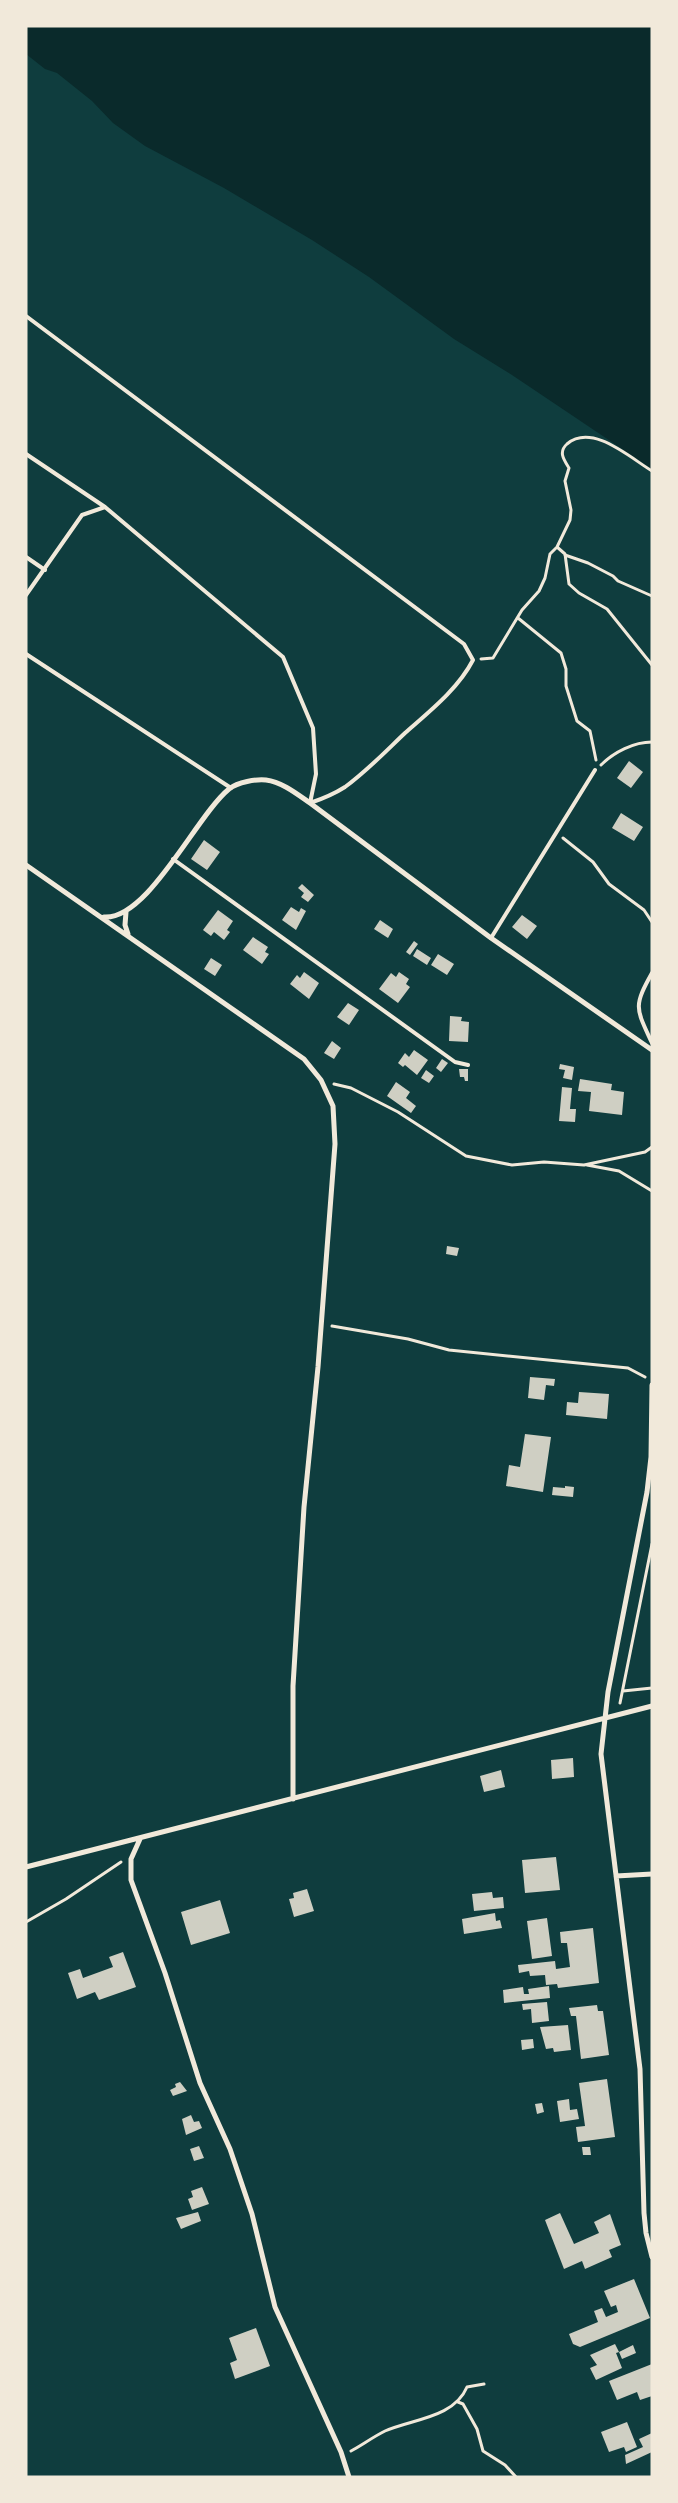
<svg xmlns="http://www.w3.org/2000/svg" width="678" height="2503" viewBox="0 0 678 2503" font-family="'Open Sans',sans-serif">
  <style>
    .water { fill: #0a2a2b }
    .building { fill: #cfcfc3 }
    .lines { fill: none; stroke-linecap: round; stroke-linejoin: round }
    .path { stroke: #f1e9da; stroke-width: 3 }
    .service { stroke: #f1e9da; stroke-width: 4 }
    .minor { stroke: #f1e9da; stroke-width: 5 }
  </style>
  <rect width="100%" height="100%" fill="#0f3d3e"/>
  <path class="water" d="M26,26H652V469L512,375L454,339L369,277L312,240L224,188L145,146L113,123L92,101L57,73L45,69L26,54Z"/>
  <path class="building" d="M629,761L643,772L631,788L617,778Z
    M621,813L643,827L634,841L612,828Z
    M204,840L220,852L207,870L191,859Z
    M302,884L314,895L308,902L301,897L304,893L298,888Z
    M291,907L299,912L301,908L306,911L296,930L282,920Z
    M218,910L233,921L227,930L230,932L224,940L214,932L211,936L203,930Z
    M522,915L537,926L527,939L512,927Z
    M380,920L393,929L388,938L374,929Z
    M253,937L268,947L265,952L269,954L262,964L243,950Z
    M414,941L418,944L410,955L406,952Z
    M417,949L431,958L427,965L413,956Z
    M438,954L454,964L447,975L431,965Z
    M211,958L222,965L215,976L204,969Z
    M304,972L319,983L309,999L290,984L297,975L300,978Z
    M399,972L409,979L406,984L410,987L398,1003L379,989L391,973L396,977Z
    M348,1003L359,1010L349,1025L337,1017Z
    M450,1016L462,1017L461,1021L469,1022L468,1042L449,1041Z
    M332,1041L341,1048L334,1059L324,1053Z
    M414,1050L428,1060L417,1075L405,1065L403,1067L398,1063L405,1053L409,1057Z
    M442,1059L448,1063L441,1072L436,1068Z
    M560,1064L574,1067L572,1080L563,1078L565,1070L559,1069Z
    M459,1069H468V1081H465L464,1077H460Z
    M426,1070L434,1076L429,1083L421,1078Z
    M580,1079L612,1084L611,1090L624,1092L622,1115L589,1111L591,1092L578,1091Z
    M396,1082L410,1092L406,1098L416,1106L411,1113L387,1096Z
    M562,1087L572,1088L570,1109H576L575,1122L559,1121Z
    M447,1246L459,1248L457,1256L446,1254Z
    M530,1377L555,1379L554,1386L546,1385L544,1400L528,1398Z
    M579,1392L609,1394L607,1419L566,1415L567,1402L578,1403Z
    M525,1434L551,1437L543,1492L506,1486L509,1465L520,1467Z
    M565,1486L574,1487L573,1497L552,1495L553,1487L565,1488Z
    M573,1758L574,1777L552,1779L551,1760Z
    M501,1770L505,1787L484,1792L480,1776Z
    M556,1857L560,1890L525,1893L522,1860Z
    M307,1889L314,1911L294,1917L289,1899L294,1898L293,1893Z
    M492,1892L493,1898L503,1897L504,1908L474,1911L472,1894Z
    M220,1900L230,1933L191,1945L181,1912Z
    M495,1913L496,1921L500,1920L502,1928L464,1934L462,1919Z
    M547,1918L552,1956L532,1959L527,1921Z
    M593,1928L599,1983L558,1988L557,1984L546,1985L545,1975L530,1976L529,1971L519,1973L518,1965L555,1961L556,1969L570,1967L567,1943H561L560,1932Z
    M123,1952L136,1987L99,2000L95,1992L77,1999L68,1973L80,1969L83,1978L113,1967L109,1957Z
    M549,1986L550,1998L504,2003L503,1990L523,1987L524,1994H529L528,1989Z
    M547,2002L549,2021L532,2023L531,2009L523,2010L522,2004Z
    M597,2005L598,2011H603L609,2055L581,2059L576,2016H571L569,2008Z
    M568,2025L571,2050L554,2052L553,2048L546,2049L540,2027Z
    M533,2039L534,2048L522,2050L521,2040Z
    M607,2079L615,2137L578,2142L576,2127L585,2126L579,2083Z
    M180,2082L187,2091L173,2096L170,2090L176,2087L175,2084Z
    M569,2099L570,2110L577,2109L579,2119L560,2122L557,2101Z
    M542,2103L544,2112L537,2114L535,2104Z
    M191,2115L194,2122L199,2121L202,2128L186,2135L182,2119Z
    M199,2146L204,2158L194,2161L190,2149Z
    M582,2147H590L591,2155H583Z
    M202,2187L209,2204L192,2210L188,2199L193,2197L191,2191Z
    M198,2212L201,2221L181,2229L176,2218Z
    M560,2213L574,2244L599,2233L594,2222L610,2214L621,2245L609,2250L612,2257L585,2269L582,2261L564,2269L545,2220Z
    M634,2279L650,2318L580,2347L573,2344L569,2334L598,2322L594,2311L602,2308L606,2317L618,2312L616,2305L611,2307L604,2291Z
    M256,2328L270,2366L235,2379L230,2363L237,2360L229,2338Z
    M615,2344L619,2352L616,2353L622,2368L596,2380L590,2368L597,2365L590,2355Z
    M633,2345L636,2353L622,2359L619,2352Z
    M652,2364V2396L640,2400L637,2392L617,2400L609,2381Z
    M627,2422L637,2447L626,2452L624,2447L609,2452L601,2432Z
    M652,2433V2452L626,2464L625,2455L643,2447L639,2439Z"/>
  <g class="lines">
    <path class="path" d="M557,547L565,554L569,584L579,593L607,609L652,665
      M565,555L588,563L613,576L618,581L652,596
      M518,618L561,653L566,669V686L577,721L590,731L596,760
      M481,659L493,658L522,610L539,591L545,578L550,554L557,547L570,520L571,510L565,481L569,468C564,460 558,452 567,444C592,423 629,457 652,471
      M601,765C614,752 634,742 652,742
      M563,838L593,862L609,884L644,910L652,922
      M334,1084L351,1088L398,1112L466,1156L512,1165L544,1162L584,1165L645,1152L652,1147
      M587,1165L619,1171L652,1191
      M332,1326L408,1339L449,1350L628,1368L645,1377
      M623,1691L652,1688
      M620,1703L652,1544
      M26,1922L66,1899L121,1862
      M458,2402L463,2404L477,2429L483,2451L505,2465L516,2477
      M351,2451C362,2445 373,2437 385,2431C412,2419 454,2418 467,2387L484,2384"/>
    <path class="service" d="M26,316L464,644L473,660C458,689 430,711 405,733C386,751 367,771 345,787C334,794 322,799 310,803L316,774L313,728L283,657L105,507L26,454
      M26,557L45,570
      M26,595L82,515L105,507
      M26,654L231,788
      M173,859L455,1062L468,1065
      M491,938L595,770
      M652,973C633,1007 636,1008 652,1043"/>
    <path class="minor" d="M26,865L304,1059L321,1080L333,1106L335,1144L318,1367L304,1507L293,1686V1799
      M126,912L125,925L128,934
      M104,917C148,920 196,816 229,789C238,782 256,779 266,780C282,782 297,794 310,803L491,938L652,1050
      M652,1385L651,1457L647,1492L608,1692L601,1754L640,2069L644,2213L646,2233L652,2257
      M140,1839L131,1859V1880L165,1973L200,2083L230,2149L252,2214L275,2307L341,2452L349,2477
      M26,1867L652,1706
      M616,1876L652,1874"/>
  </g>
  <rect width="678" height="2503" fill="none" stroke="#f1e9da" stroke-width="55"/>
</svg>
